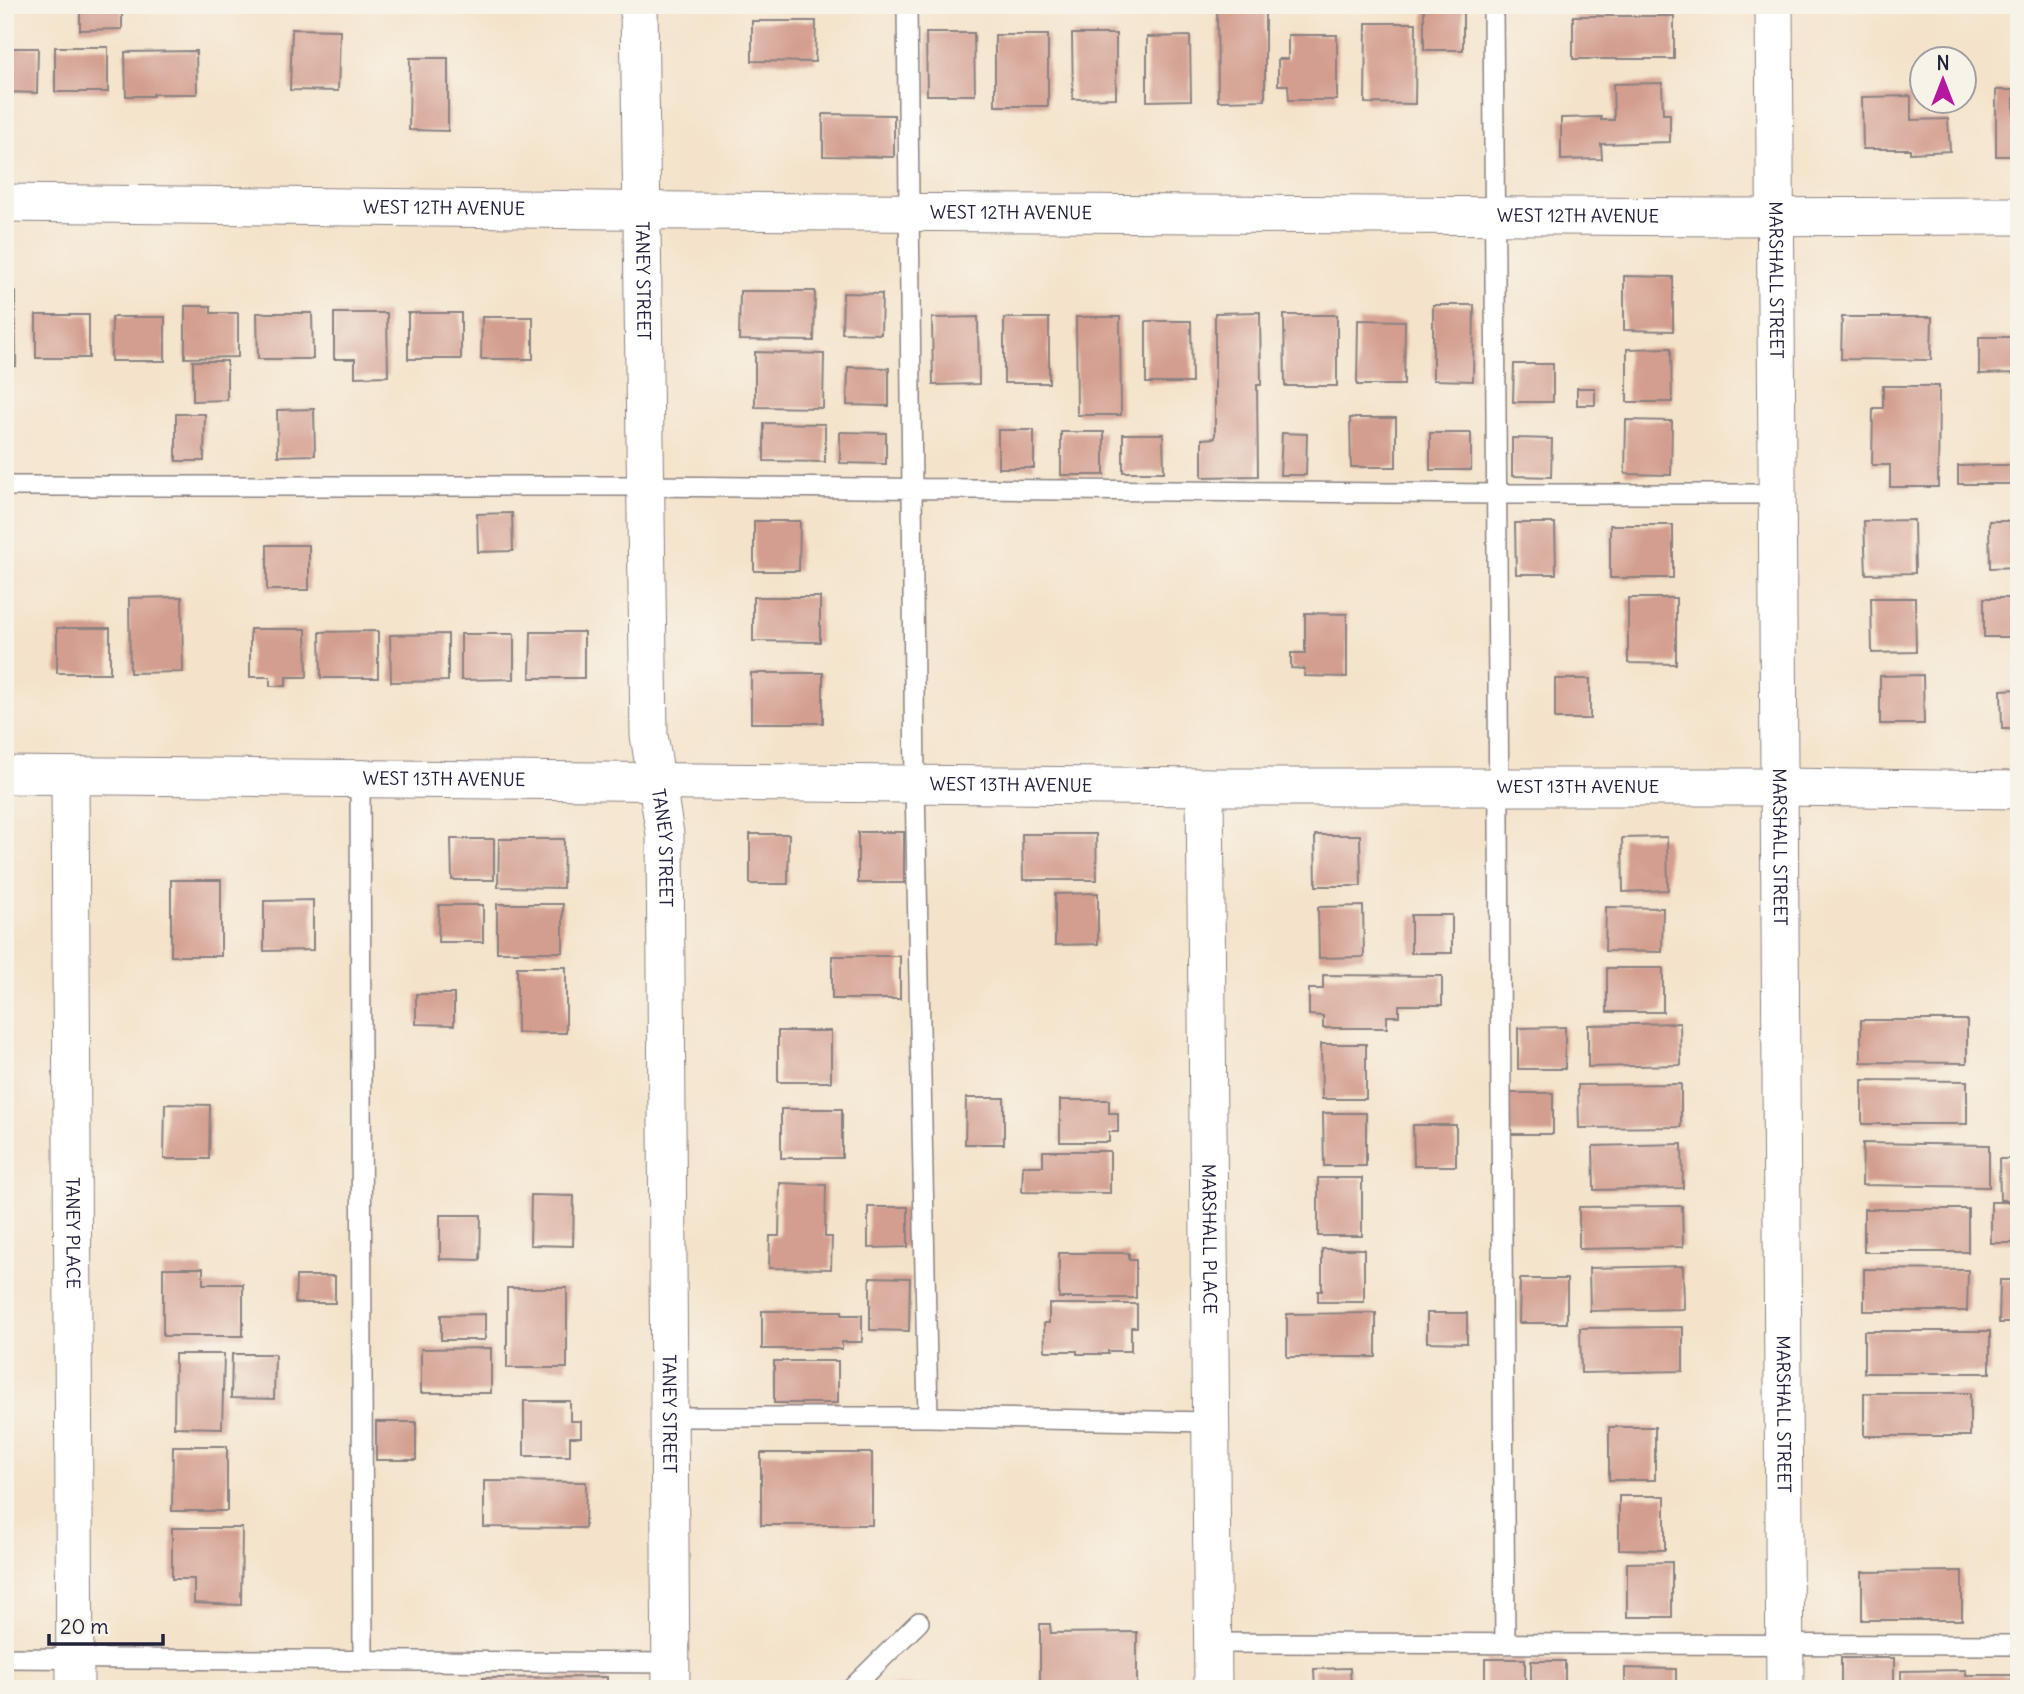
<svg xmlns="http://www.w3.org/2000/svg" width="2024" height="1694" viewBox="0 0 2024 1694" font-family="Delius,sans-serif">
  <style>
    .building { fill: #d39e8f }
    .lines { fill: none; stroke-linecap: round; stroke-linejoin: round }
    .lane-casing { stroke: #8b8282; stroke-width: 22 }
    .street-casing { stroke: #8b8282; stroke-width: 39 }
    .lane { stroke: #fff; stroke-width: 19 }
    .street { stroke: #fff; stroke-width: 37 }
    .labels { text-anchor: middle; stroke-width: 7; stroke-linejoin: round; paint-order: stroke }
    .street-label { font-size: 18px; fill: #22223b; stroke: #f7f3e8 }
  </style>
  <rect width="100%" height="100%" fill="#f7f3e8"/>
  <filter id="ink" filterUnits="userSpaceOnUse"><feTurbulence type="fractalNoise" baseFrequency=".0143" numOctaves="2"/><feDisplacementMap in="SourceGraphic" scale="14" xChannelSelector="R" yChannelSelector="G"/><feConvolveMatrix kernelMatrix="1 2 1 2 8 2 1 2 1" color-interpolation-filters="sRGB"/></filter>
  <filter id="wash" filterUnits="userSpaceOnUse"><feTurbulence type="fractalNoise" baseFrequency=".00686" numOctaves="4" result="noise"/><feDisplacementMap in="SourceGraphic" scale="28" xChannelSelector="R" yChannelSelector="G"/><feGaussianBlur stdDeviation="1.57" result="paint"/><feColorMatrix in="noise" values="0 0 0 0 0 0 0 0 0 0 0 0 0 0 0 0 0 1.4 0 .05"/><feComposite in="paint" operator="in"/></filter>
  <g filter="url(#wash)">
    <rect width="100%" height="100%" fill="#f4e3ca"/>
    <g id="blocks">
      <path class="building" d="M80,5H122V29L80,30Z
        M542,5H580V11H542Z
        M1217,5H1265V100L1218,101Z
        M1424,8H1463V50H1424Z
        M1573,16H1674V59H1573Z
        M752,21H816L815,62L752,61Z
        M1366,23H1416L1415,104L1365,103Z
        M292,29L340,30L338,91L290,90Z
        M926,33H974L975,95H927Z
        M1072,34H1116V98L1073,99Z
        M995,35H1048V106H995Z
        M1288,35H1337V100H1289L1288,85H1278V59H1288Z
        M1190,36L1191,100L1147,101V37Z
        M55,47H108V92H55Z
        M5,48H38L37,93L5,92Z
        M196,51L197,94H153V96H126L125,52Z
        M410,58H448V131L409,130Z
        M1662,83L1663,114H1670V142L1601,144L1602,159L1561,160V118L1601,117V120H1614L1613,84Z
        M1996,90H2014V117H2019V156H1996Z
        M1911,96V120L1948,119L1950,151L1910,153V149H1863L1862,97Z
        M823,114L894,115V157L823,156Z
        M1624,276L1673,277V331L1624,330Z
        M740,291H815L814,341L739,340Z
        M5,292H15L16,366L5,367Z
        M843,293L882,294L881,334L842,333Z
        M1433,305H1474L1473,381L1433,380Z
        M185,306H211V313H238V357L185,358Z
        M1260,312L1261,385H1257L1258,476L1202,477V439L1215,438V313Z
        M257,313H312L313,359H258Z
        M334,313H387L388,376L355,377V359H334Z
        M408,313H461V359H408Z
        M36,315H89V358H36Z
        M1284,315H1337V386H1285Z
        M112,317H165V361H111Z
        M482,317H533V359H481Z
        M978,317L979,384L933,385L932,318Z
        M1076,317H1120L1121,415H1077Z
        M1842,317H1932L1931,360L1841,359Z
        M1004,318H1049V383H1004Z
        M1358,320L1405,321L1404,385H1357Z
        M1146,321H1191L1192,383H1146Z
        M1979,337H2019V373L1979,374Z
        M1671,348L1672,402H1627V349Z
        M755,352L824,354L823,408L755,407Z
        M193,361H227V400L193,401Z
        M1514,364H1553V402H1513Z
        M848,367L889,368V406L847,405Z
        M1883,386H1939L1938,487H1890V465H1872L1873,408H1883Z
        M1577,388H1595V405H1577Z
        M314,409L315,455L278,456L277,410Z
        M176,414H205L204,461H176Z
        M1350,418H1396V467H1351Z
        M1626,420L1672,421L1671,475L1625,474Z
        M764,423L825,424V462L764,461Z
        M998,430H1034V468H998Z
        M840,432L886,433V464L840,463Z
        M1061,432H1104V475H1061Z
        M1282,433L1307,434L1306,475H1280Z
        M1430,433H1471V470H1430Z
        M1123,434H1163L1164,472H1123Z
        M1512,438L1552,439L1551,477L1512,476Z
        M1995,465H2014V484H1958V466Z
        M512,513L513,551L478,552L477,514Z
        M1914,520L1915,573L1866,574L1864,521Z
        M754,521H800L799,571H754Z
        M1989,521H2019V567L1990,568Z
        M1515,523H1555L1556,574H1516Z
        M1610,525H1673V578H1610Z
        M267,545H309V590H267Z
        M182,597L183,672L130,673L129,598Z
        M753,597H820V642L753,641Z
        M1628,598H1676V664L1628,663Z
        M1871,598H1915L1916,652L1872,653Z
        M1984,598H2019V637H1984Z
        M1305,613L1347,614V677L1304,676L1305,669L1291,668V653H1305Z
        M57,628H110V673H57Z
        M250,629H306L307,677H286V686H270V677H250Z
        M378,631V678H321L320,632Z
        M531,632H584V678H530Z
        M448,634V681L391,682L390,635Z
        M461,634H514V679L461,680Z
        M751,673H823V723H751Z
        M1923,675L1924,724H1880V676Z
        M1555,679H1590V719H1555Z
        M2019,689V729H2002L2001,690Z
        M858,832H904V883H858Z
        M750,834H789L788,884H750Z
        M1022,834H1096L1097,880H1023Z
        M1315,835H1360L1361,886H1316Z
        M1667,837L1668,890L1623,892L1622,838Z
        M451,839H494V880H452Z
        M499,839H564L563,888L498,887Z
        M171,880H221V956H171Z
        M1098,893V944L1055,945V894Z
        M313,900V950L264,951V901Z
        M497,904H563V952H497Z
        M439,905H483V942H438Z
        M1363,906L1364,957L1319,958L1318,907Z
        M1606,907L1663,908L1662,952L1605,951Z
        M1411,915H1452V953H1411Z
        M832,956H900V999H832Z
        M517,967H566V1033H517Z
        M1607,968H1663V1012H1607Z
        M1323,975L1442,976V1005H1399V1016H1387V1028H1323V1016L1309,1015V989H1323Z
        M416,994H454V1025L416,1024Z
        M1861,1020H1967V1063L1861,1062Z
        M1680,1023L1681,1065L1588,1067V1025Z
        M1565,1027V1069H1518V1028Z
        M778,1031H831V1082H778Z
        M1321,1044H1366V1099H1322Z
        M1862,1080L1967,1081V1124H1862Z
        M1681,1084V1127L1579,1128L1578,1085Z
        M1509,1093H1553V1134H1509Z
        M966,1098H1004V1144H965Z
        M1060,1100H1109V1113H1118V1132H1109V1142H1060Z
        M165,1104L210,1105L209,1159H164Z
        M781,1109H842V1158H781Z
        M1323,1113H1366V1166H1324Z
        M1413,1125H1456V1166H1414Z
        M1863,1143L1989,1145V1187L1862,1185Z
        M1682,1144L1683,1188L1594,1190L1593,1146Z
        M1043,1151H1110V1193L1022,1192L1023,1166H1043Z
        M1999,1159H2019V1200H2000Z
        M1318,1178H1362V1236H1318Z
        M780,1183L826,1185L825,1237H832L831,1269L769,1268L770,1236H779Z
        M531,1195L574,1196L573,1246L530,1245Z
        M1991,1202H2019V1243H1991Z
        M1682,1206L1683,1247L1579,1249V1207Z
        M868,1207H908V1247L868,1248Z
        M1864,1209H1968V1252H1864Z
        M440,1215H481L480,1260L440,1259Z
        M1322,1249H1364V1302H1318V1291H1322Z
        M1059,1253H1129V1260H1136V1298H1059Z
        M1683,1266L1684,1309L1590,1311L1589,1268Z
        M163,1268H203V1284H243V1336H163Z
        M1864,1269L1968,1270L1967,1311H1864Z
        M296,1276H335V1303H295Z
        M870,1277L910,1278L909,1331L870,1330Z
        M1520,1279H1567V1323H1519Z
        M2000,1280H2019V1323H1999Z
        M507,1288H567V1368H507Z
        M1049,1304H1137V1327H1131V1351H1108V1354H1077V1351H1045L1044,1323H1049Z
        M762,1311H842V1315H862V1342H842V1349H762Z
        M1376,1313V1357H1287V1314Z
        M1427,1313H1467V1343L1427,1342Z
        M485,1314V1340H441V1315Z
        M1683,1327V1371L1581,1373L1580,1328Z
        M1864,1331H1990V1373H1864Z
        M491,1348V1393H421V1349Z
        M175,1354H224L222,1428L174,1427Z
        M232,1354H275L274,1399L231,1398Z
        M774,1361H838V1403H774Z
        M1864,1393H1970V1436H1864Z
        M524,1401H570V1421H581V1437H570V1456H524Z
        M376,1422H416V1460H376Z
        M1609,1427H1655V1480H1609Z
        M173,1446H227V1511H172Z
        M761,1453H872V1525H761Z
        M484,1481L586,1482L585,1528L484,1527Z
        M1619,1496H1665V1550L1619,1549Z
        M172,1528H242L241,1605L194,1603V1579H172Z
        M1672,1562V1617H1627V1563Z
        M1962,1571V1620H1862V1572Z
        M2012,1572L2019,1573V1617H2012Z
        M1040,1624H1050L1051,1633L1137,1632V1689H1040Z
        M1841,1658H1894V1689H1841Z
        M1485,1659H1525V1689H1485Z
        M1531,1661H1565V1689H1531Z
        M1350,1668L1351,1689H1315L1314,1669Z
        M1625,1668L1676,1669V1689H1625Z
        M1966,1670V1675H2012V1689H1901V1671Z
        M607,1677V1689H483V1678Z
        M927,1685V1689H880V1686Z"/>
    </g>
  </g>
  <g filter="url(#ink)">
    <use href="#blocks" fill-opacity="0" stroke="#8b8282" stroke-width="2"/>
    <g class="lines">
      <g class="lane-casing">
        <path id="lane" d="M907,5L915,784L928,1417
          M1493,5L1505,1644
          M5,486H647L1496,494H1777
          M360,779L363,1660
          M669,1417H928L1211,1422
          M1213,1643L2019,1645
          M5,1658L671,1663
          M851,1689L919,1622"/>
      </g>
      <g class="street-casing">
        <g id="street">
          <path id="s1" d="M639,5L649,735L665,834L671,1689"/>
          <path id="s2" d="M1774,5L1785,1689"/>
          <path id="s3" d="M5,203L689,211L1727,217L2019,216"/>
          <path id="s4" d="M5,775L1205,787H1779L2019,790"/>
          <path id="s5" d="M70,776L75,1689"/>
          <path id="s6" d="M1205,787L1213,1689"/>
        </g>
      </g>
      <use href="#lane" class="lane"/>
      <use href="#street" class="street"/>
    </g>
  </g>
  <g class="labels">
    <g class="street-label">
      <text dy="6" stroke="none"><textPath href="#s3" startOffset="439">WEST 12TH AVENUE</textPath></text>
      <text dy="6" stroke="none"><textPath href="#s3" startOffset="1006">WEST 12TH AVENUE</textPath></text>
      <text dy="6" stroke="none"><textPath href="#s3" startOffset="1573">WEST 12TH AVENUE</textPath></text>
      <text dy="6" stroke="none"><textPath href="#s2" startOffset="275">MARSHALL STREET</textPath></text>
      <text dy="6" stroke="none"><textPath href="#s1" startOffset="276">TANEY STREET</textPath></text>
      <text dy="6" stroke="none"><textPath href="#s4" startOffset="439">WEST 13TH AVENUE</textPath></text>
      <text dy="6" stroke="none"><textPath href="#s4" startOffset="1006">WEST 13TH AVENUE</textPath></text>
      <text dy="6" stroke="none"><textPath href="#s4" startOffset="1573">WEST 13TH AVENUE</textPath></text>
      <text dy="6" stroke="none"><textPath href="#s1" startOffset="844">TANEY STREET</textPath></text>
      <text dy="6" stroke="none"><textPath href="#s2" startOffset="842">MARSHALL STREET</textPath></text>
      <text dy="6" stroke="none"><textPath href="#s5" startOffset="457">TANEY PLACE</textPath></text>
      <text dy="6" stroke="none"><textPath href="#s6" startOffset="452">MARSHALL PLACE</textPath></text>
      <text dy="6" stroke="none"><textPath href="#s1" startOffset="1410">TANEY STREET</textPath></text>
      <text dy="6" stroke="none"><textPath href="#s2" startOffset="1409">MARSHALL STREET</textPath></text>
    </g>
  </g>
  <rect width="2024" height="1694" fill="none" stroke="#f7f3e8" stroke-width="28"/>
  <g transform="translate(1943 80)"><circle r="33" fill="#f7f3e8" stroke="#a29fa3" stroke-width="2"/>
  <path d="M0-5L12 26L0 18L-12 26Z" fill="#b5179e"/>
  <text y="-10" font-size="19" font-weight="bold" text-anchor="middle" fill="#22223b">N</text>
  </g>
  <path d="M49 1634v10h114v-10" fill="none" stroke="#22223b" stroke-width="3.5"/>
  <text x="60" y="1634" font-size="21" fill="#22223b" stroke="#f7f3e8" stroke-width="5" paint-order="stroke">20 m</text>
</svg>
